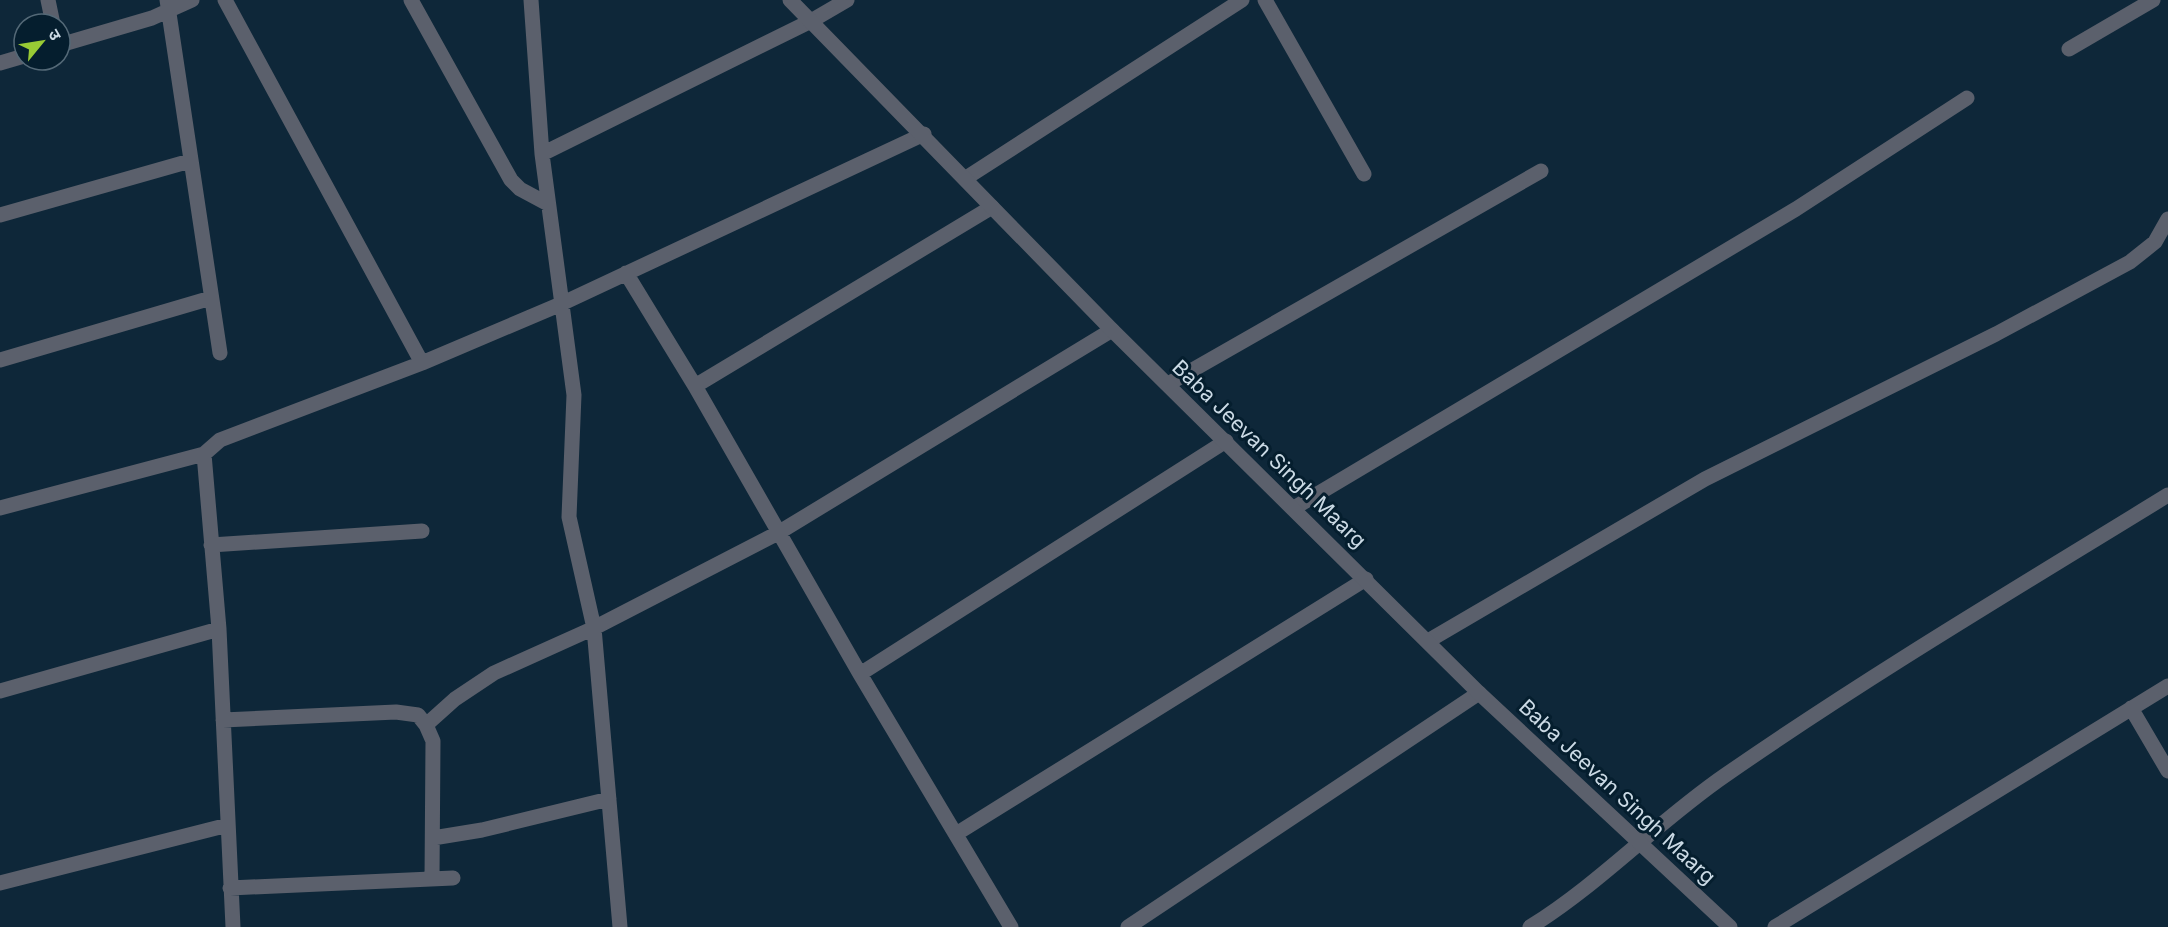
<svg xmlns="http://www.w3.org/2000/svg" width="2168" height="927" viewBox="0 0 2168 927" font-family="Inter,'Noto Sans Devanagari',sans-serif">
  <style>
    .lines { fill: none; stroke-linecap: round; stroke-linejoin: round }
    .minor { stroke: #5b606c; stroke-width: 15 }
    .tertiary { stroke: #5b606c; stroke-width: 15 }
    .labels { text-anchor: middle; stroke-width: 6; stroke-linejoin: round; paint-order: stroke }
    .street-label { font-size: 21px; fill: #cbdae5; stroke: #051e2e }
  </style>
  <rect width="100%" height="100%" fill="#0e2739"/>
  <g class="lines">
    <path class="minor" d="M48,0L53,24
      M167,0L220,353
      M225,0L422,363
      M411,0L511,180L520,189L548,204
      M531,0L542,154L574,395L569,517L594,628L620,927
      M1265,0L1364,174
      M60,45L152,18L192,0
      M2069,49L2153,0
      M0,63L24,56
      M542,154L811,21L847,0
      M966,178L1242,0
      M0,215L190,161
      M626,273L695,386L860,674L1011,927
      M0,360L211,298
      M1168,384L1541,171
      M695,386L992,207
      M204,454L219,629L233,927
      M0,508L204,454L220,440L422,363L561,304L924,134
      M1294,508L1796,209L1967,98
      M211,545L422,531
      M1428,641L1705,479L1996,334L2130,262L2155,242L2168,219
      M860,674L1226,441
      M0,691L219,629
      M2131,708L2168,771
      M223,720L396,712L418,715L426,725L433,741L432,879
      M426,725L455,699L494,673L594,628L778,533L1112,330
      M956,834L1366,579
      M433,838L482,830L609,799
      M0,883L228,825
      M230,888L453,878
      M1128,927L1479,693
      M1530,927C1601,883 1658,821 1727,774C1870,675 2020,586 2168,495
      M1775,927L2168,686"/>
    <path class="tertiary" d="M790,0L1112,330L1479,693L1730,927"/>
  </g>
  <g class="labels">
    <g class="street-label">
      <text transform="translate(1269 454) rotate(44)" y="7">Baba Jeevan Singh Maarg</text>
      <text transform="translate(1617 792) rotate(43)" y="7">Baba Jeevan Singh Maarg</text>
    </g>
  </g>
  <g transform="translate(42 42) rotate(60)"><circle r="28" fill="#051e2e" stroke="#546977" stroke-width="1.5"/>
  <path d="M0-4.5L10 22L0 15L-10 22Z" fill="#99cb35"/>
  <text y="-9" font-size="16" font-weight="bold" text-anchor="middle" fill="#cbdae5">उ</text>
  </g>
</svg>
